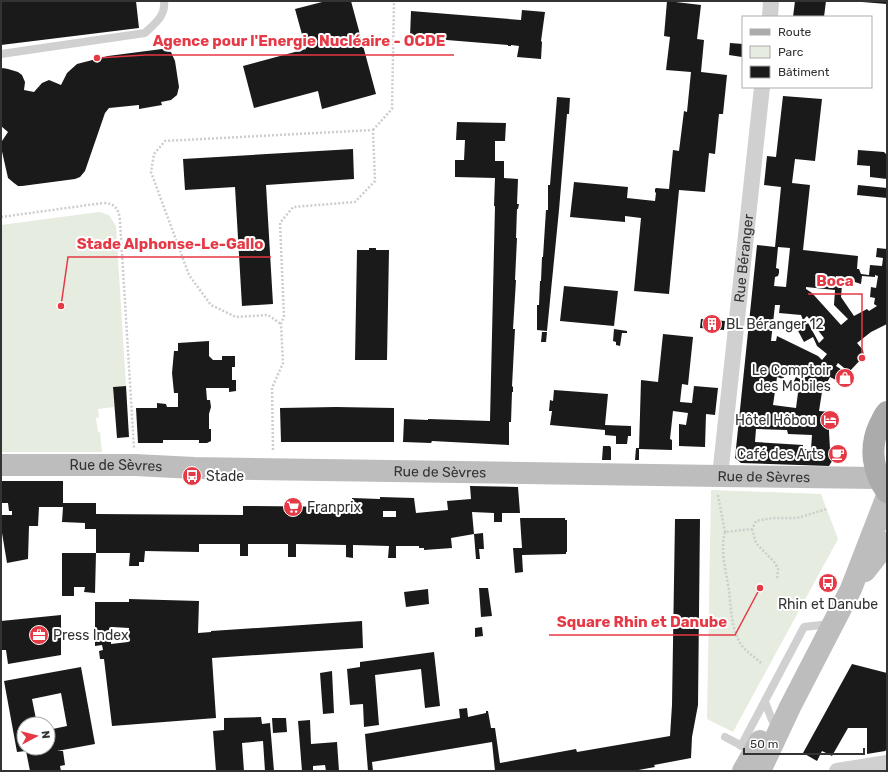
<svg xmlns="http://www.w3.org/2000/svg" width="888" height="772" viewBox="0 0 888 772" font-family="Rubik,sans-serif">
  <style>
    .green { fill: #e6ecdf }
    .building { fill: #1a1a1a; fill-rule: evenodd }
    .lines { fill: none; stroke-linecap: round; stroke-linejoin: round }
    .path { stroke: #cdcdcd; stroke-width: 2.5; stroke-dasharray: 2 2; stroke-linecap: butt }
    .lane { stroke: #d0d0d0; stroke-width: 8 }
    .street { stroke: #d0d0d0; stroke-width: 16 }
    .secondary { stroke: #bdbdbd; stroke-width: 22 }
    .primary { stroke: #ababab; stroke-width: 22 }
    .labels { text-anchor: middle; stroke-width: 4; stroke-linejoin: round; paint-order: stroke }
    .street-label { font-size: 14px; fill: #333; stroke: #fff }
    .poi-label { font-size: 14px; fill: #333; stroke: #fff; text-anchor: start }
    .leader { fill: none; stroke: #e63946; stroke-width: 1.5 }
    .callout-dot { fill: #e63946; stroke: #fff; stroke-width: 1.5 }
    .callout-label { font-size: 15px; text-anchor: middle; font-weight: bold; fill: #e63946; stroke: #fff; stroke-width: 4; stroke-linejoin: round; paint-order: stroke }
  </style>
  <rect width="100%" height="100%" fill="#fff"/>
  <path class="green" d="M99,212L109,215L116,226L126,386L113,387L114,407L98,409L99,417L96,418L98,432H100L102,452H1V225Z
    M711,490L821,494L838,539L733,732L707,719Z"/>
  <path class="building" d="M1,1H136L139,28L1,45Z
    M326,1H351L376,94L322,109L318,91L254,108L243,66L306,49L295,9Z
    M667,1L701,5L697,39L704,40L701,72L727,75L723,114H719L715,154L709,153L705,192L679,190L669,294L634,291L641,218L625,216V222L570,217L574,182L628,187L627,198L655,201L656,193L655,192V189L656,188L669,189L673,150L679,151L684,111L687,112L691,72L666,70L670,37L664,36Z
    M795,1H826L824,17H793Z
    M862,1H887V4L862,2Z
    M522,10L545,12L541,41L542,42L541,59L517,57L519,46L511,45V46H508V45L410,37L411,11L521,20Z
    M730,43L743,44L742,57L729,55Z
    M162,49L171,52L175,61L179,87L177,95L171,100L161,102L162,105L139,109V105L109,108L105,113L85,171L80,177L75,179L22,186H18L14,183L8,178L1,147L2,141L8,132L1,126V69L3,68L8,69L18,72L22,75L25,82L24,90L34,92L42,83L49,80L61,85L67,73L77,64L108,56Z
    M783,96L822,99L815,161L795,159L792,183L810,185L803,250L858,256L857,269H859L861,274L869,275L870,265L882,266L883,258L876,257L877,248L887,249V324L871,332L857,343L863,350L864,356L849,372L838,363L836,366L848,374L842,383L830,377L822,392L819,411L830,412L831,414L829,424H832L831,429H829V432L830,449L837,448L839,460L832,461L829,466L741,463L735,458L757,245L775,247L781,187L764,185L767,156L776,157ZM778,247L790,248L786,287L774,286L775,277L778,276L779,273V269L776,268ZM875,275L878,276L876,288L871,287L870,297L875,298L874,304L877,306L869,311L867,309L854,316L841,297L842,285L835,284L836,276L861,284L862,276L875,277ZM806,287L835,290L834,305L848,319L841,325L812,293L806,289ZM775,305H780L779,313L801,315L803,320L807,316L824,338L819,343L807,321L796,327L804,342L813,337L817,346L827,354L822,360L818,356L777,336L776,341H771ZM806,365L808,366L802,380L796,377L793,383L799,385L796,408L773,405L777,377L783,379L789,367L800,372L802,367L804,368ZM756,429L787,430L788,434L812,435L811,449H803V445L755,442Z
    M557,97L570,98L569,114H567L559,210L547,331L537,330V305H539L540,281H541L542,257H543L546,210H548V185H550Z
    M457,122L506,123L505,141H495V161H504V178L518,179L517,204H519L518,209H517L516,238H517L515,280H516L513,329H515L512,386L513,387V392H512L511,422H509V445L432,441L431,443L403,442L404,419L428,420V419L490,421L495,206H494L495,178L455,177V160H464L465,140H456Z
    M353,149L354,179L266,185L273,304L242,306L235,187L185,190L183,159Z
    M858,150L884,152L887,155V179L870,177V166L857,165Z
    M858,185L887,188V198L857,195Z
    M369,248H376V250H389L387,360H355L357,250H369Z
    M564,286L618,291L614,326L560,321Z
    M701,319L725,321L724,330L700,328Z
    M614,329L627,331V333H622L620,346L616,345V342L613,341Z
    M542,332H547L546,342H541Z
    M663,334L693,337L688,385L682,384L680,402L692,403L694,386L718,388L715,415L706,414L705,447L679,446V424L686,425L688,413L673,411L670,439L672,440V450L639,449V460H635L636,448H639L641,380L658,382Z
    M209,341V356L213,360H222V356H235V367H232V380H236V391L229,392V388H206L207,400H210L211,407L209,414V429H211V441L207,443H199V440H163V443H138L136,408H157V403L166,404L167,407H178V393H174L172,373L174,351H178V343Z
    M126,386L129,437L117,438L113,387Z
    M554,390L608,394L605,425L631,426V436H628L627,444H616V436L605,435V430L550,425L552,411H549L550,400L553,401Z
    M336,407L394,408V442H281L280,408Z
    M603,446H610L611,448V460H602Z
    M1,481H63V503H96V514L243,515V506L352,507V498L380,499V497L414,498L416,513L448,510L447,501L471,499L470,486L518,487L520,513H502V522H494V513L472,512L474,534L451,538L452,548L424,550V548H419V546H396V558H388L389,546L353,545V558L346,557V545L296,544V557H288V544H248V556H240V544H199V552L145,551L144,562H139V566H129L130,553H96V529H85V523L62,522L63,507H39L38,526H29L28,559L7,563L1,527V515H12V511H9L8,503H1ZM383,511H396V517H383Z
    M520,518H565V520H567V552H566V554L522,555L523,572L515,573L513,548H522Z
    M675,519H700L698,705L692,737L691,758L654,765L655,767L633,771H495L492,742L372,762L373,771H368L365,734L460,718L459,709L467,708L468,717L486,713V711H488L491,728H495L500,763L576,749L577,752L670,736L672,705Z
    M483,533L484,549H479L480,559H476L474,534Z
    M62,553H96L95,593L84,592L85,587H74V596H62Z
    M479,588H488L492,616L481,617Z
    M428,589L429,604L406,607L404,592Z
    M129,599L199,601L198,633L211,632V631L362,621L363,648L212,658L216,718L112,726L104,659H100L99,651L103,650L102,645L95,646V602H129ZM112,627L129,628L128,642L111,644Z
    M61,615V655L8,664L6,650H1V621Z
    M482,627L483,636L475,637V628Z
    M434,652L440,706L425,708L421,669L375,675L379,725L364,727L363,704L350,705L347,669L360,667V662Z
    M852,664L887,673V749L885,751L867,754V728H848L832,756L822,751L817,761L803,753Z
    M81,667L95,744L57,751H63L65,765L60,766L61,771H30L26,751L17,752L4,681ZM61,693L67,726L48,730V748H24V724H37L32,699Z
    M332,671L334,713L323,714L320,673Z
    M261,717L262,724L270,723L274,771H265L263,741L242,743L244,771H216L213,731L224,730V718Z
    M272,718H286L287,732L273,733Z
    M310,720L311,744L337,742L339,771H326L325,765L313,766V771H302L298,721Z"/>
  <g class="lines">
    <path class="path" d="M373,130L392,109L394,1
      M1,217L103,203C115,203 119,209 120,221L134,448
      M273,450L272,388L283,363L281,324L284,316L280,223L293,207L355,202L375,181L373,130L165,141L154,154L151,172L189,275L211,305L236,317L268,315L281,324
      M718,495L725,532
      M752,529L756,543L775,563L778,569L777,580
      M761,663C755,657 743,650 739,641C731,625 731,608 729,590C726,571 720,551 725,532L752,529L756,521L772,518H797L827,509"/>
    <path class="lane" d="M1,54L145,33C154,24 166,16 164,1
      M765,702L772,720
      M725,737L744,747
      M741,746L804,627L830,624"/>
    <g class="street">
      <path d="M770,17L771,1"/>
      <path id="s1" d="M720,476L762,87"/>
      <path d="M837,771L887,763"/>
    </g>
    <g class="secondary">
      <path id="s2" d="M1,465H135L194,468L720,476L878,478"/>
      <path d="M865,571L887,543"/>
      <path d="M743,771L760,741"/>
      <path d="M760,771L790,707L851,589L887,496"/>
    </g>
    <path class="primary" d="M887,412C883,416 882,421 879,426C869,448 873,473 887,492"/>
  </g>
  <defs>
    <g id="building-disc" transform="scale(1)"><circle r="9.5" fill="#e63946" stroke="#fff"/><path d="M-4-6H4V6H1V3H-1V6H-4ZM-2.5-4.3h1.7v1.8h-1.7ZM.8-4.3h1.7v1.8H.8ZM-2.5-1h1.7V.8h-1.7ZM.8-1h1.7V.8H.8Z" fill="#fff"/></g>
    <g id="shop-disc" transform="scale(1)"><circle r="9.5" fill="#e63946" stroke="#fff"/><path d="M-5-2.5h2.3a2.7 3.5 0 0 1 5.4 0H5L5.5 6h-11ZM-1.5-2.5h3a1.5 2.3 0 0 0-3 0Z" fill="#fff"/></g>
    <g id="hotel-disc" transform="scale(1)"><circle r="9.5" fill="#e63946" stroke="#fff"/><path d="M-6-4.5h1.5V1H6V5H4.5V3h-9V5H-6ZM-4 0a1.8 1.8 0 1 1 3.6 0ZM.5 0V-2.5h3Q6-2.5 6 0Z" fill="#fff"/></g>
    <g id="cafe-disc" transform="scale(1)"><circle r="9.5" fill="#e63946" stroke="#fff"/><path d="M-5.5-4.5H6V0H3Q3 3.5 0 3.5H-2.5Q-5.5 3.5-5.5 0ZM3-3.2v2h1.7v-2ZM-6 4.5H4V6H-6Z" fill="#fff"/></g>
    <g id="bus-disc" transform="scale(1)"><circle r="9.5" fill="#e63946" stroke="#fff"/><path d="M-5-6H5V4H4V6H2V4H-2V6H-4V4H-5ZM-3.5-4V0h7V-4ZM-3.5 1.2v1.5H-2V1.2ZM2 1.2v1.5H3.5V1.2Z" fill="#fff"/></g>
    <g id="supermarket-disc" transform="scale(1)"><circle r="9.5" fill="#e63946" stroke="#fff"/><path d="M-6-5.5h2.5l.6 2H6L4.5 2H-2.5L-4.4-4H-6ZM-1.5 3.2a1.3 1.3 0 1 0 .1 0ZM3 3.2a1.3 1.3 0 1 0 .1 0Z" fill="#fff"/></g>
    <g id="office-disc" transform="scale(1)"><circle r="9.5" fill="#e63946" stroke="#fff"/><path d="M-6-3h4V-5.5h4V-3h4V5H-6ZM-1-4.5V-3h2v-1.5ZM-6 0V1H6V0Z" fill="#fff"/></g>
  </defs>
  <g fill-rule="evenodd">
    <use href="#building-disc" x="712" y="324"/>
    <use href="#shop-disc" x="845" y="378"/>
    <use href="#hotel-disc" x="830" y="420"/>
    <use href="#cafe-disc" x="838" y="454"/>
    <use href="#bus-disc" x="192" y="476"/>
    <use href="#supermarket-disc" x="293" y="507"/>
    <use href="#bus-disc" x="828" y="583"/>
    <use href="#office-disc" x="39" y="635"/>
  </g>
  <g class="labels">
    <g class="street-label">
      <text dy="5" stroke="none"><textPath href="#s1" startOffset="219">Rue Béranger</textPath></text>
      <text dy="5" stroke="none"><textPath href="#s2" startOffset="115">Rue de Sèvres</textPath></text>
      <text dy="5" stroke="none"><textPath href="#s2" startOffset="439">Rue de Sèvres</textPath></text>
      <text dy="5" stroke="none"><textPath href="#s2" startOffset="763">Rue de Sèvres</textPath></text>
    </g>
    <g class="poi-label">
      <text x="726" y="329">BL Béranger 12</text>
      <text x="831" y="375" text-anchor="end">Le Comptoir<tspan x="831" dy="16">des Mobiles</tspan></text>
      <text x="816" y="425" text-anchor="end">Hôtel Hôbou</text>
      <text x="824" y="459" text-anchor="end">Café des Arts</text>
      <text x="206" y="481">Stade</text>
      <text x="307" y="512">Franprix</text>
      <text x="828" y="609" text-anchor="middle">Rhin et Danube</text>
      <text x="53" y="640">Press Index</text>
    </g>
  </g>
  <path class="leader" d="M97 58L145 55H454M61 306L68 257H271M862 358L862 294H808M760 588L735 635H549"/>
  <g class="callout-dot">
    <circle cx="97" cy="58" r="4"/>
    <circle cx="61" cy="306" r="4"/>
    <circle cx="862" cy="358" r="4"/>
    <circle cx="760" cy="588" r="4"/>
  </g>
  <g class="callout-label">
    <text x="299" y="46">Agence pour l'Energie Nucléaire - OCDE</text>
    <text x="170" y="249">Stade Alphonse-Le-Gallo</text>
    <text x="835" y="286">Boca</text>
    <text x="642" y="627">Square Rhin et Danube</text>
  </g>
  <rect width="888" height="772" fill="none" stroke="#333333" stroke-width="4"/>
  <rect x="742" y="16" width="130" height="72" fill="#ffffff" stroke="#adadad"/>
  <rect x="750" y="29" width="20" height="6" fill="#ababab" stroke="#adadad"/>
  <text x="778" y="36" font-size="12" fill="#333333">Route</text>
  <rect x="750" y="46" width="20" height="12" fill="#e6ecdf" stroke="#adadad"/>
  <text x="778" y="56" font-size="12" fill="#333333">Parc</text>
  <rect x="750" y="66" width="20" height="12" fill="#1a1a1a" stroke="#adadad"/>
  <text x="778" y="76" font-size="12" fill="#333333">Bâtiment</text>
  <g transform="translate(36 736) rotate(83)"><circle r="19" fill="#ffffff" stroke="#adadad"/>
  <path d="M0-3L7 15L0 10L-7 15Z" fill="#e63946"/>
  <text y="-6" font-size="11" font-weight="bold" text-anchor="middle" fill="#333333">N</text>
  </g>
  <path d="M744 748v6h120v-6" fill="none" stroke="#333333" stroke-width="2"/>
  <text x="750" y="748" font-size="12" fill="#333333" stroke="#ffffff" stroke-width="3" paint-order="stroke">50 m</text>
</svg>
